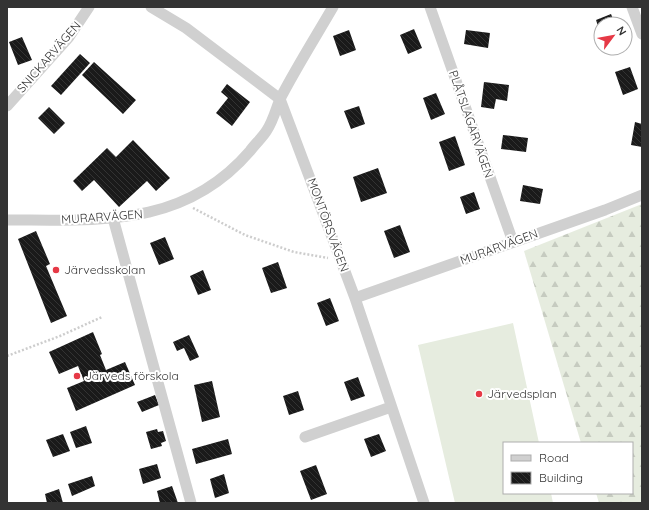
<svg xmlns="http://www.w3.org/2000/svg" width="649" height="510" viewBox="0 0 649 510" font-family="Quicksand,sans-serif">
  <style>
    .grass { fill: #e6ecdf }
    .forest { fill: url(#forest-firs) }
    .building { fill: url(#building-back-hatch) }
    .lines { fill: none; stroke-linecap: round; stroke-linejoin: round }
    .path { stroke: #cdcdcd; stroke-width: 2.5; stroke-dasharray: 2 2; stroke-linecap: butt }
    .street { stroke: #d0d0d0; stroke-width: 11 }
    .poi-dot { fill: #e63946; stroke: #fff; stroke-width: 1.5 }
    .labels { text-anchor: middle; stroke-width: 4; stroke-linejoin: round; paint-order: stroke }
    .street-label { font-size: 12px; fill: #333; stroke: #fff }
    .poi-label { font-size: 12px; fill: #333; stroke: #fff; text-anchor: start }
  </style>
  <defs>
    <pattern id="forest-firs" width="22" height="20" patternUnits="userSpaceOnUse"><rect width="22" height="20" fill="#e6ecdf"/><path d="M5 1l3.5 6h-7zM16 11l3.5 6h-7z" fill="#c6cbc0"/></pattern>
    <pattern id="building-back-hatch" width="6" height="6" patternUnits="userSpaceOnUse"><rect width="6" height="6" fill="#1a1a1a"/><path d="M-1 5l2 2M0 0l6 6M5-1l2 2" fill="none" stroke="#333"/></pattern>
  </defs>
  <rect width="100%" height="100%" fill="#fff"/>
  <path class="grass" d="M513,323L539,443H504V493H551L553,503H455L418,345Z"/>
  <path class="forest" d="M642,204V503H599L596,493H632V443H581L524,251Z"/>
  <path class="building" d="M611,14L615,24H601V35L596,20Z
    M414,29L422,48L408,54L400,35Z
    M349,30L356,50L340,56L333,36Z
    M466,30L490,33L488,48L464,44Z
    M22,37L32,60L18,65L9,42Z
    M80,54L90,63L61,95L51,86Z
    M94,62L136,100L123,114L82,75Z
    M630,67L638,89L623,95L615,72Z
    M484,82L509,85L507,101L496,99L494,109L481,107Z
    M227,84L250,102L232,126L216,113L228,98L221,92Z
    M436,93L445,114L431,120L423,98Z
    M359,106L365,124L351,129L344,111Z
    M49,107L65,123L54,134L38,118Z
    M635,122L642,124V147L631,145Z
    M503,135L528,138L526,152L501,149Z
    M455,136L465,165L449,171L439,142Z
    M133,140L170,178L156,191L147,181L119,207L94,180L82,191L73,181L107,148L116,157Z
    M378,168L387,193L361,202L353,177Z
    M523,185L543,189L540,204L520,201Z
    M474,192L480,209L466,214L460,197Z
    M400,225L410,252L394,258L384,231Z
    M36,231L50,264L46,266L67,316L51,323L18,239Z
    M165,237L174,259L159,265L150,243Z
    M278,262L287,288L271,293L262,268Z
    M203,270L211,290L198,295L190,276Z
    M330,298L339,321L326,326L317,303Z
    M93,332L102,354L100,355L106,370L125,362L135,385L76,411L67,388L84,381L78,366L59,374L49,352Z
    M189,335L199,357L190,361L184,348L177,351L173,342Z
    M358,377L365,396L351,401L344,382Z
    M212,381L220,417L202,422L194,385Z
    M298,391L304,410L289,415L283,396Z
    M155,395L159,405L142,412L137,402Z
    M86,426L92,443L76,448L70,432Z
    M157,429L158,432L163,431L166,441L161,443L162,446L151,449L146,432Z
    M63,434L70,451L53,457L46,440Z
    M379,434L386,451L371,457L364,439Z
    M228,439L232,454L196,464L192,449Z
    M157,464L161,478L143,484L139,469Z
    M316,465L327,494L311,500L300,471Z
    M224,474L229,493L215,498L210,479Z
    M92,476L95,486L72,496L68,484Z
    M172,486L178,503H160L157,491Z
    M59,489L63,503H47L45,494Z"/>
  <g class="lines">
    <path class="path" d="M193,208L245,235L294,252L328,258
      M7,356L60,336L102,317"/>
    <path class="street" d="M151,7L186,28L280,99L355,298L424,503
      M430,7L513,242
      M632,7L642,34
      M7,106L69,37L89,7
      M113,218L191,503
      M7,220C99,220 184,228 250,151C255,144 263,137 267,130C273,121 276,109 280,99C296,68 315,38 333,7
      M355,298L605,210L642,195
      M305,437L391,407"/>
  </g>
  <g class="poi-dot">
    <circle cx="56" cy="270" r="4"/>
    <circle cx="77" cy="376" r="4"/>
    <circle cx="479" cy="394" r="4"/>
  </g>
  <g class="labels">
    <g class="street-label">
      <text transform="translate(49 57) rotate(-49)" y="4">SNICKARVÄGEN</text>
      <text transform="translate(471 124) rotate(71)" y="4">PLÅTSLAGARVÄGEN</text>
      <text transform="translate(102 217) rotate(-4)" y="4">MURARVÄGEN</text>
      <text transform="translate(328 225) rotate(70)" y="4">MONTÖRSVÄGEN</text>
      <text transform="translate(499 247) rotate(-20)" y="4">MURARVÄGEN</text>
    </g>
    <g class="poi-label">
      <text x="64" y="274">Järvedsskolan</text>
      <text x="85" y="380">Järveds förskola</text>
      <text x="487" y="398">Järvedsplan</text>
    </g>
  </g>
  <rect width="649" height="510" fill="none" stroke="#333333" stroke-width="16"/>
  <rect x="503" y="442" width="130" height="52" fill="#ffffff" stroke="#adadad"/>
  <rect x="511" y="455" width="20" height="6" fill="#d0d0d0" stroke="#adadad"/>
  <text x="539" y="462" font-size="12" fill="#333333">Road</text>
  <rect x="511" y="472" width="20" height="12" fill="url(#building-back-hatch)" stroke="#adadad"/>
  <text x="539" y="482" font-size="12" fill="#333333">Building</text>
  <g transform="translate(613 36) rotate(58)"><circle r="19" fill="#ffffff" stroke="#adadad"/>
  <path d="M0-3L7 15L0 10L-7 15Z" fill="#e63946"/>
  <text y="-6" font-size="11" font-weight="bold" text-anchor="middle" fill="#333333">N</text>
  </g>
</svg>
